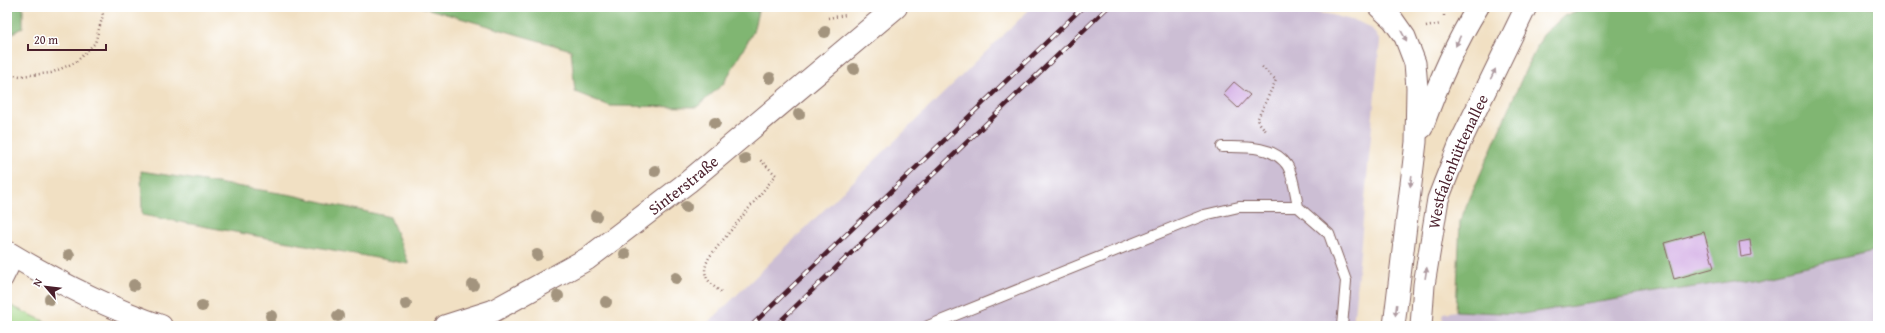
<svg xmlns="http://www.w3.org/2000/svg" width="1885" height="333" viewBox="0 0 1885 333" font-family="'Gentium Book Plus',serif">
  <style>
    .industrial { fill: #ccbed4 }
    .green { fill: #a1d484; stroke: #767a58 }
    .forest { fill: #80b672; stroke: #656a4e }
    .building { fill: #d1aae4 }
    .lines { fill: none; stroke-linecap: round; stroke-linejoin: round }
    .service-casing { stroke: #846360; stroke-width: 12 }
    .minor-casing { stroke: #846360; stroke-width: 23 }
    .tertiary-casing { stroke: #846360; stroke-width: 24 }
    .path { stroke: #846360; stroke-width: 2.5; stroke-dasharray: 1 3; stroke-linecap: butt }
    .service { stroke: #fff; stroke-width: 10 }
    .minor { stroke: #fff; stroke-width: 21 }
    .tertiary { stroke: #fff; stroke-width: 22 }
    .rail-casing { stroke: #4a1f2b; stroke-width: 4.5 }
    .rail { stroke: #fff; stroke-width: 3; stroke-dasharray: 9; stroke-linecap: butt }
    .tree { fill: #a3947e }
    .oneway { fill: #ae9aa0 }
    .labels { text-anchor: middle; stroke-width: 3.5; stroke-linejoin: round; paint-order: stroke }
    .street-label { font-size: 16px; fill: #4a1f2b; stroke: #fff }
  </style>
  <rect width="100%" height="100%" fill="#fff"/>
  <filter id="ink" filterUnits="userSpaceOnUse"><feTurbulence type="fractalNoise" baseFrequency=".025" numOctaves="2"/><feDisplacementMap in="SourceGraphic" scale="8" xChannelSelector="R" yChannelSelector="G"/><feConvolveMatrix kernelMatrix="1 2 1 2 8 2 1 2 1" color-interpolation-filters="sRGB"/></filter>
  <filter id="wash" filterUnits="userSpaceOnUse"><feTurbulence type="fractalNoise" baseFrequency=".012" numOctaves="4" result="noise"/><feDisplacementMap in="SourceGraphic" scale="16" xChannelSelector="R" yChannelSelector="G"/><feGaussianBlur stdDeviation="0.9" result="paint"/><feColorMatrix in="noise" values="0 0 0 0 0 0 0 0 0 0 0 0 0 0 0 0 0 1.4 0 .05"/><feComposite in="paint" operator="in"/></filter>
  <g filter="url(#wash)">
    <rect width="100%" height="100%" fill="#f1e0c3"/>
    <path class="industrial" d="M1032,7L1251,8L1328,14L1359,22L1372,29L1380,41L1353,326H705Z
      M1878,250V326H1448L1442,318L1443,313L1456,311L1522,314L1758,277Z"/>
    <path class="green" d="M7,304L55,326H7Z"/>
    <path class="forest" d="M7,7H23V27L7,37Z
      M422,7H759L753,32L724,83L697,107L610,106L575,92L571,50Z
      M1586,7H1878V250L1758,277L1522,314L1456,311L1460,221L1525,71L1543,35L1564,16Z
      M141,171L292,195L390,217L409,264L142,215Z"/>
    <g id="blocks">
      <path class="building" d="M1234,82L1250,95L1238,108L1223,94Z
        M1704,232L1714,268L1674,279L1664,243Z
        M1750,240L1752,255L1741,257L1739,242Z"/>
    </g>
  </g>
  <g filter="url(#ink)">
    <use href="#blocks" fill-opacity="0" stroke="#846360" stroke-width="1"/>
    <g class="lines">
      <g class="service-casing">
        <path id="service" d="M1222,147C1244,147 1273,145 1287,165C1293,174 1296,196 1298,207
          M7,281L18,259
          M928,326L1204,215L1239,207H1298L1329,234L1346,281L1342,326"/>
      </g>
      <g class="minor-casing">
        <g id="minor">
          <path d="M1379,7L1393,20L1405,37L1415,63L1417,88L1416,142L1394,326"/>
          <path d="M1422,128C1437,86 1454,45 1478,7"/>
          <path id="s1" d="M1421,326L1424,285L1438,199L1460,143L1526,7"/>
        </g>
      </g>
      <g class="tertiary-casing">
        <g id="tertiary">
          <path d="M7,252C57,282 106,307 161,326"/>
          <path id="s2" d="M446,326L493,311L587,259L688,182L896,7"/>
        </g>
      </g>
      <path class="path" d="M1444,16V7
        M828,18L846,15
        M1426,27L1441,24
        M1262,67L1276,80L1257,120L1266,131
        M7,74L20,76L51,73L76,62L95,43L103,15L101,7
        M721,292C706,281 700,273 710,256L776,175L760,160"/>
      <use href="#service" class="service"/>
      <use href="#minor" class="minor"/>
      <use href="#tertiary" class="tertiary"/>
      <g class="rail-casing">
        <path id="rail" d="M751,326L1083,7
          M775,326L1108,7"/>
      </g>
      <use href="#rail" class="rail"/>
    </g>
    <g class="tree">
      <circle cx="825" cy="32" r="6"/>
      <circle cx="854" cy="69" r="6"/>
      <circle cx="770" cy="78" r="6"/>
      <circle cx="799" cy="114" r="6"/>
      <circle cx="715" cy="123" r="6"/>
      <circle cx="745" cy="159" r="6"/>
      <circle cx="655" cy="171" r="6"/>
      <circle cx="686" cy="207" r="6"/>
      <circle cx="596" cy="216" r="6"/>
      <circle cx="625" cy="254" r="6"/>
      <circle cx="69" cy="255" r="6"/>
      <circle cx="537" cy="255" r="6"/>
      <circle cx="676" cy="278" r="6"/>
      <circle cx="134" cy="285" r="6"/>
      <circle cx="473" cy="285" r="6"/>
      <circle cx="558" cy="296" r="6"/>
      <circle cx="50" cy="299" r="6"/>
      <circle cx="606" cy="302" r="6"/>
      <circle cx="406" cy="304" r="6"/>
      <circle cx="202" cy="306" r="6"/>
      <circle cx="271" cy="316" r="6"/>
      <circle cx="338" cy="316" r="6"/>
    </g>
    <defs><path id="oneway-solid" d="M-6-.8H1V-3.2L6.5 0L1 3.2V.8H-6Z"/></defs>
    <g class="oneway">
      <use href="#oneway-solid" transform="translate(1404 36) rotate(61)"/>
      <use href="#oneway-solid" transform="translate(1458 41) rotate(115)"/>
      <use href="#oneway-solid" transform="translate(1493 74) rotate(-64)"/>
      <use href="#oneway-solid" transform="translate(1411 181) rotate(98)"/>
      <use href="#oneway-solid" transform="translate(1426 273) rotate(-81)"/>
      <use href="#oneway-solid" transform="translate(1396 310) rotate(97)"/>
    </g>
  </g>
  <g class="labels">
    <g class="street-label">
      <text dy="6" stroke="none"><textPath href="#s1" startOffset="170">Westfalenhüttenallee</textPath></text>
      <text dy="6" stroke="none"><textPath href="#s2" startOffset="278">Sinterstraße</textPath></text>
    </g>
  </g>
  <rect width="1885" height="333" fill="none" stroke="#fff" stroke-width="24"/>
  <g transform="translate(46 287) rotate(298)" stroke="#ffffff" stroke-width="3" paint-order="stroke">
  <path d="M0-3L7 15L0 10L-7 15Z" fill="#4a1f2b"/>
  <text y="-6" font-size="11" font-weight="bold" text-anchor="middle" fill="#4a1f2b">N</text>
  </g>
  <path d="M28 44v6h78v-6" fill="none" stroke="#4a1f2b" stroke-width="2"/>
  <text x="34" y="44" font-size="12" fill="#4a1f2b" stroke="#ffffff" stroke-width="3" paint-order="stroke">20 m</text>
</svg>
